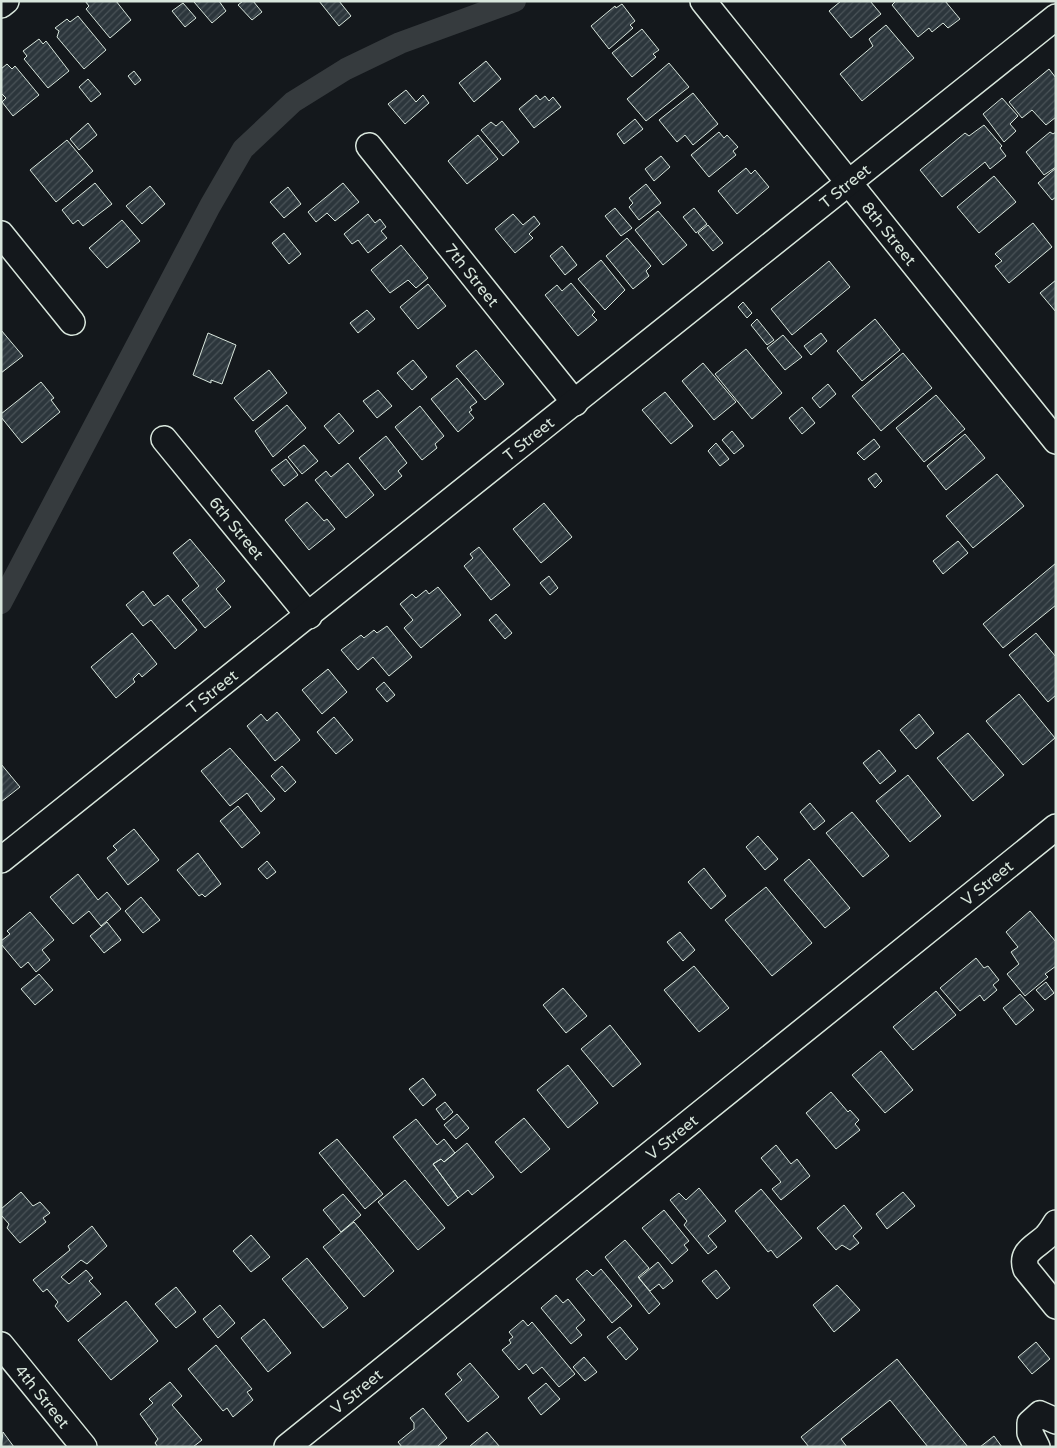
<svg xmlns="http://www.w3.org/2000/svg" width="1057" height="1448" viewBox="0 0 1057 1448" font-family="'Varela Round',sans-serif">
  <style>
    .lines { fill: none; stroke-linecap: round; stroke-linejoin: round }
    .canal { stroke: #363b3e; stroke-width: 22 }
    .building { fill: url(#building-hatch); stroke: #d8e6dc }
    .minor-casing { stroke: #d8e6dc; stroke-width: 28 }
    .minor { stroke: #14181c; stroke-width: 25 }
    .labels { text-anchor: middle; stroke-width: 4; stroke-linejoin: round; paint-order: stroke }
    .street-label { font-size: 16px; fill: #d8e6dc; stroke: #14181c }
  </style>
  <defs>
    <pattern id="building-hatch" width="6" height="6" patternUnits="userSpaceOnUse" patternTransform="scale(1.25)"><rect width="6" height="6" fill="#2c363c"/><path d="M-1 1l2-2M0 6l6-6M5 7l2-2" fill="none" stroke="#4a5358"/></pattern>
  </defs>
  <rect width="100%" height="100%" fill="#14181c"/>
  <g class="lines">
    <path class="canal" d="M1,603L210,206L243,149L293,102L346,69L400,43L515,1"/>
  </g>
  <path class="building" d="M85,1H116L131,20L110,38L86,9L89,6Z
    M196,1H219L226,11L212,23L194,2Z
    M243,1H253L262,12L252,20L238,5Z
    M319,1H339L351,16L339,26Z
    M841,1H870L881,14L851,38L829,11Z
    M896,1H945L960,19L948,28L943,23L932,32L929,28L918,37L892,5Z
    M183,3L196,18L185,27L172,11Z
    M622,4L635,21L630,25L633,28L609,49L591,26L615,6L616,8Z
    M78,16L106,50L84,69L57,37L59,31L55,28L67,19L70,22Z
    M886,25L914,58L862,101L840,74L873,46L869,39Z
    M642,29L659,50L653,54L656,57L632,77L612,53Z
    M39,39L43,44L46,41L69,71L48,88L24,59L27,56L23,51Z
    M486,61L501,79L474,102L459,83Z
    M669,63L689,87L646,121L627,99Z
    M7,64L12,69L15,66L39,95L13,116L2,102L6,98L1,93V69Z
    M1049,69L1056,78V117L1046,125L1032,110L1022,118L1009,102Z
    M134,71L141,80L135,85L128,76Z
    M88,79L101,94L91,102L79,87Z
    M406,90L416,102L423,95L429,103L405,124L388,104Z
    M693,93L718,124L693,145L685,135L677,142L659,120Z
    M536,95L540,100L545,96L549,101L553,97L561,107L534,128L519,109Z
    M1002,98L1018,116L1010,124L1016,131L1004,142L983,114Z
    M635,119L643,129L624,144L617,134Z
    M502,121L519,142L503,156L481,130L491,122L496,126Z
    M88,123L97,135L79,150L70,139Z
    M984,125L1002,146L1000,148L1006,156L990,169L985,162L942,197L920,170L965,133L969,136Z
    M719,132L724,138L727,135L738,147L733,151L736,155L709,177L691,155Z
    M1050,132L1053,134L1056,132V167L1044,175L1026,152Z
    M478,135L498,159L467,184L448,161Z
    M67,140L93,171L56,202L30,170Z
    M661,156L670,167L654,181L645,169Z
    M746,168L751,174L755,170L769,187L737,214L718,191Z
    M1056,168V197L1052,200L1038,183Z
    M994,176L1016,202L979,233L957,207Z
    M95,183L112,204L83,226L78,220L73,224L62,210Z
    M343,183L359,202L335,221L327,213L316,222L308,212Z
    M646,184L661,203L639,220L629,207L633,203L629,198Z
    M150,186L165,204L142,224L126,206Z
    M288,187L301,204L284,218L270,202Z
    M615,208L632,228L621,236L605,216Z
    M694,208L707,224L696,233L683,217Z
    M658,211L687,245L663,265L635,230Z
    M368,214L375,223L380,219L386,227L381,231L387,238L368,253L358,240L352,244L344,234Z
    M513,214L523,225L534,216L540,224L529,234L533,238L515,253L495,229Z
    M122,220L140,241L107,268L89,248Z
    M1033,223L1052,247L1009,283L995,266L1002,261L995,254Z
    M708,225L723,243L713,251L698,233Z
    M284,233L301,254L289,264L272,243Z
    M627,238L651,266L646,271L649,276L633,289L606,256Z
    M401,245L428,278L416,288L408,280L390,293L371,270Z
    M562,246L577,265L565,275L550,256Z
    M601,260L625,290L605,310L578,279Z
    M829,261L850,287L792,335L771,309Z
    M1056,280V312L1040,293Z
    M571,283L595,312L592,315L597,320L578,336L545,295L557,285L562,291Z
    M428,284L446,306L418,329L400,307Z
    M743,302L752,313L747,318L738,307Z
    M367,310L375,319L358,333L350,323Z
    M757,319L774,340L767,345L751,325Z
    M875,319L900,350L862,381L837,351Z
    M1,330L23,356L1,373Z
    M208,333L236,345L222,384L211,380V383L193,375Z
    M821,333L827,341L811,355L804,346Z
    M783,335L802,357L785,370L767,348Z
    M746,349L782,393L752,419L715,374Z
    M476,350L504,384L485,400L456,366Z
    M903,353L932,388L881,431L852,396Z
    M413,360L427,377L412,390L397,373Z
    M703,363L736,402L714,420L682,381Z
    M269,370L287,393L253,421L234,398Z
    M457,378L477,402L470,407L472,410L469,412L474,418L458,432L431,399Z
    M41,382L54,398L51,400L60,412L22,443L1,417V414Z
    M828,384L836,394L820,408L812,398Z
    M378,390L392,406L377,418L363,401Z
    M665,392L693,426L671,444L642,410Z
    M936,395L965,429L924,462L896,428Z
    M287,405L306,428L273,457L255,431Z
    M420,406L444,436L435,444L437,448L422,460L395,427Z
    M802,407L815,423L802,434L789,418Z
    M339,413L354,431L339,444L324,426Z
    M732,431L744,446L734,454L722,440Z
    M965,434L985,458L946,490L927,466Z
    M386,436L407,463L398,471L402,476L385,490L359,458Z
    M874,439L880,447L864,460L857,453Z
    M716,443L729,459L720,466L708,451Z
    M304,445L318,461L302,474L288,457Z
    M286,459L298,475L284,486L271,470Z
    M348,463L374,495L346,518L315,480L326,471L331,477Z
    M876,473L882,481L875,488L868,479Z
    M997,474L1024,506L973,548L946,516Z
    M307,502L324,521L327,519L335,529L309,550L285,520Z
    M544,503L572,537L541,563L513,529Z
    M190,539L225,581L216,589L231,607L205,628L182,600L199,586L173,553Z
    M958,541L968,553L943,574L933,561Z
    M479,547L510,585L491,600L464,566L473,558L470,554Z
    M1056,563V605L1003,648L983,624Z
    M549,576L558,588L550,595L540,583Z
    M438,587L461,615L421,648L404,628L413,620L400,604L412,594L416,598L426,590L429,594Z
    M143,591L154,606L168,595L197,630L175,649L151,620L143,626L126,605Z
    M496,614L512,633L505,639L489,620Z
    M387,626L412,657L389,676L373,657L358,670L341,650L361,635L364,638L374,630L377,633Z
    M132,633L157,664L142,677L139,673L133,679L135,682L116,698L91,667Z
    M1036,633L1056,657V695L1048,702L1009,655Z
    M328,669L347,692L322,714L302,690Z
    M384,682L395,695L387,702L376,689Z
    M1019,694L1055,738L1023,765L986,721Z
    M277,712L300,740L275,761L247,726L261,714L267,721Z
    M919,714L934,733L916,749L900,730Z
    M334,717L353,740L336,754L317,732Z
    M968,733L1004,775L973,801L937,758Z
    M230,748L275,799L261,812L247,793L230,806L201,771Z
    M879,750L896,771L880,784L863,763Z
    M1,764L20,787L1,802Z
    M282,766L296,782L285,792L271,776Z
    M908,775L941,816L910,842L876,801Z
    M810,803L825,821L814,830L800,812Z
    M238,806L260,833L242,848L220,821Z
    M852,812L889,856L863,877L826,833Z
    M134,829L159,860L128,885L107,858L117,850L113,846Z
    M758,836L778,859L765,870L746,847Z
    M198,853L221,884L205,897L202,894L199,896L177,870Z
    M809,859L850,908L825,928L784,880Z
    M267,861L276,872L267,879L258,869Z
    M704,868L726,896L711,909L688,882Z
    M78,874L98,900L107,892L121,909L101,926L89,911L73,924L50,897Z
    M766,887L812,943L772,976L725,920Z
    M141,897L160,920L143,933L125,911Z
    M1030,911L1056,942V966L1045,974L1048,977L1025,996L1007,974L1019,964L1011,952L1018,947L1006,932Z
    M30,912L54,940L42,950L50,960L36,972L28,962L21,968L1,944V941L10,934L7,931Z
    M107,922L121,940L104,953L90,936Z
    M680,932L695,950L683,961L667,942Z
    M976,958L984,968L988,966L999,980L993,985L997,990L984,1001L980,995L960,1011L940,988Z
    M694,966L729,1008L699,1032L664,990Z
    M39,974L53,990L35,1005L21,989Z
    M1046,982L1054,993L1045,1000L1036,990Z
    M563,988L587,1016L566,1033L543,1005Z
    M936,991L956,1015L913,1050L893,1027Z
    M1020,994L1034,1010L1016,1025L1003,1008Z
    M610,1025L641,1064L613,1087L581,1049Z
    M881,1051L913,1090L885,1113L852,1075Z
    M568,1065L598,1103L568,1128L537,1090Z
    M423,1078L436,1095L423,1106L409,1089Z
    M831,1092L848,1112L850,1110L859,1120L855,1124L860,1130L836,1149L806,1113Z
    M445,1102L453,1112L444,1120L436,1109Z
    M457,1114L469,1128L456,1139L444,1125Z
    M524,1118L550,1149L521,1173L495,1142Z
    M416,1119L437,1145L444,1139L455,1153L444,1162L441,1159L433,1164L458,1198L448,1206L393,1137Z
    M337,1139L383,1194L365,1209L319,1153Z
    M467,1143L494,1177L472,1195L468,1190L458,1198L433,1164L441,1159L444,1162Z
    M776,1145L791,1164L797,1159L810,1176L781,1200L772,1189L781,1182L761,1158Z
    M405,1180L445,1228L418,1250L378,1202Z
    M699,1188L726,1221L708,1236L717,1247L708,1254L684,1225L687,1221L670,1200L679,1193L686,1200Z
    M761,1189L802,1238L777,1258L771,1250L768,1252L735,1211Z
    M21,1192L33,1206L40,1202L50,1213L43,1218L46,1222L20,1243L7,1228L9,1224L1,1215V1209Z
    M903,1192L915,1206L887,1229L876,1214Z
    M343,1194L361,1215L341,1232L323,1210Z
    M844,1205L862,1228L853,1236L859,1243L850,1250L842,1245L836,1250L817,1228Z
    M664,1210L689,1241L684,1245L688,1250L672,1264L642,1228Z
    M354,1222L394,1271L364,1297L323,1247Z
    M92,1226L107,1246L87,1264L81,1260L61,1277L69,1284L86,1270L93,1278L89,1281L101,1294L68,1322L55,1306L58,1302L47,1289L43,1292L33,1280L70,1250L68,1246Z
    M251,1235L270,1257L251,1272L233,1251Z
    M625,1240L649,1268L638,1277L660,1304L649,1314L605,1257Z
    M307,1258L348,1308L323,1328L282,1279Z
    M658,1262L673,1281L663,1289L659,1284L650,1291L639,1278Z
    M601,1269L632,1306L612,1323L576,1279L587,1270L593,1276Z
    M716,1270L730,1288L717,1299L702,1281Z
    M837,1285L860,1310L834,1332L813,1305Z
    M176,1287L196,1312L176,1328L155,1304Z
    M556,1295L563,1303L568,1299L585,1320L576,1328L582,1335L571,1344L541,1308Z
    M126,1301L158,1341L111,1380L78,1340Z
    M220,1305L235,1323L218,1338L203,1319Z
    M264,1319L291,1353L268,1372L241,1338Z
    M523,1320L528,1326L532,1322L575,1374L559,1387L542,1367L533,1374L526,1364L519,1370L502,1350L511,1343L509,1340L513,1337L509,1332Z
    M620,1327L638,1349L626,1360L607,1337Z
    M1036,1342L1050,1359L1032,1374L1018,1357Z
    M216,1345L252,1389L247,1392L253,1400L233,1417L227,1408L223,1411L188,1369Z
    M584,1357L597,1372L585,1381L573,1367Z
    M897,1359L968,1447H928L890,1400L841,1439L847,1447H809L801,1437Z
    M470,1363L499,1397L468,1422L445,1394L462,1380L457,1374Z
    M170,1382L182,1396L172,1405L202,1440L193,1447H158L155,1443L158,1439L140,1414L153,1403L149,1399Z
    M546,1383L560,1399L541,1415L528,1398Z
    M423,1408L447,1438L437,1447H402L398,1442L414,1429V1423L410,1418Z
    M3,1432L14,1447H1Z
    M487,1432L500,1447H471L470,1446Z
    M994,1436L1002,1447H980Z"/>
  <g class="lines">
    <g class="minor-casing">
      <g id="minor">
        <path id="s1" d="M703,1L1056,441"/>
        <path d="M1,5L6,1"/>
        <path id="s2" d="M369,146L575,403"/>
        <path d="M1,234L72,322"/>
        <path id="s3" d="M164,439L309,616"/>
        <path id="s4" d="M1,860L1056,17"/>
        <path d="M1056,1223C1053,1228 1050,1233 1046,1237C1035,1247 1020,1252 1026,1269L1056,1306"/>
        <path id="s5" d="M1,1345L84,1447"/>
        <path id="s6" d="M287,1447L1056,827"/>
        <path d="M1037,1447L1030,1433V1423L1040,1414L1056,1421"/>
      </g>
    </g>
    <use href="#minor" class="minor"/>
  </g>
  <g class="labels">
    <g class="street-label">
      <text dy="6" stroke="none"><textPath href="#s4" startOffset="1080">T Street</textPath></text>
      <text dy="6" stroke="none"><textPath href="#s1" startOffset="298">8th Street</textPath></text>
      <text dy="6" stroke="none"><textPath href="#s2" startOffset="165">7th Street</textPath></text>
      <text dy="6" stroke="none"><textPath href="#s4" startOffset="675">T Street</textPath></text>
      <text dy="6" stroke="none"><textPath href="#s3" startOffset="115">6th Street</textPath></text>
      <text dy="6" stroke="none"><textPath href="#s4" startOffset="270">T Street</textPath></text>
      <text dy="6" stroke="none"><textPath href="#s6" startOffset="899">V Street</textPath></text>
      <text dy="6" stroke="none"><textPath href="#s6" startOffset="494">V Street</textPath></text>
      <text dy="6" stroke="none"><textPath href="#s6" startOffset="89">V Street</textPath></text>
      <text dy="6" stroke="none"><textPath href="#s5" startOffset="66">4th Street</textPath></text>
    </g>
  </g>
  <rect width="1057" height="1448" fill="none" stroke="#d8e6dc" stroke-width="5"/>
</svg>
